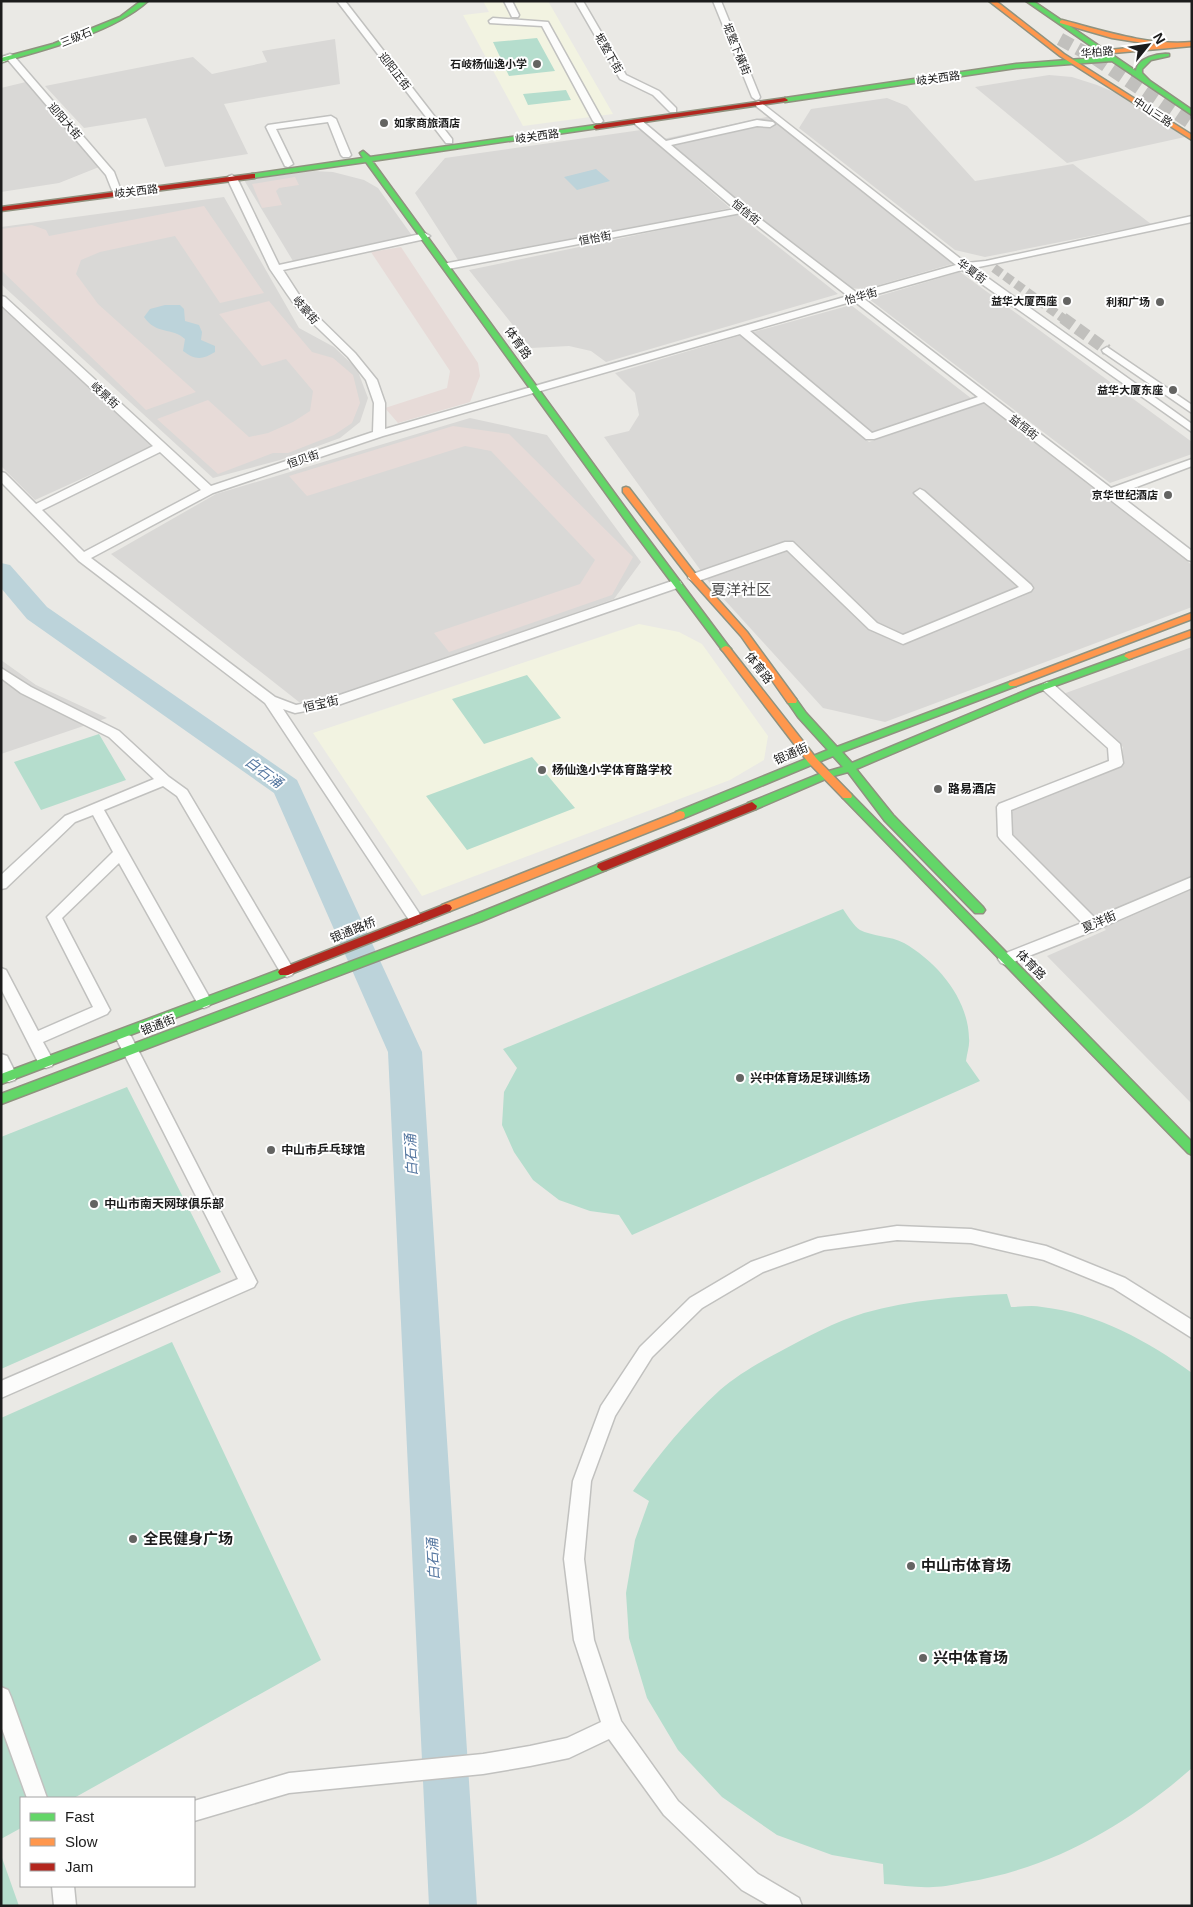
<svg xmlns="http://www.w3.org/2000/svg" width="1193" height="1907" viewBox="0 0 1193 1907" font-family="Arial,'Noto Sans SC',sans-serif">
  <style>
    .residential { fill: #d9d8d6 }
    .commercial { fill: #e7dbd8 }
    .education { fill: #f2f3e1 }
    .pitch { fill: #b5ddcd }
    .water { fill: #bcd3da }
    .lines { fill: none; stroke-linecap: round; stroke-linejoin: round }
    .river { fill: #bcd3da; fill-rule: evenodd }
    .street-tunnel-far1 { stroke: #c1c0bd; stroke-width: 9; stroke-dasharray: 9 4.5; stroke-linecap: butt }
    .street-tunnel { stroke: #c1c0bd; stroke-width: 12; stroke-dasharray: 12 5.5; stroke-linecap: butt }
    .secondary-tunnel { stroke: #c1c0bd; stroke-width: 13; stroke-dasharray: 13 7; stroke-linecap: butt }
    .street-casing { stroke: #c1c1bf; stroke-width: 3 }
    .fast-casing { stroke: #8f927f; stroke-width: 3 }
    .slow-casing { stroke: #8f927f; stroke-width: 3 }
    .jam-casing { stroke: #8f927f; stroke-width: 3 }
    .street { fill: #fcfcfb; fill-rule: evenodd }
    .fast { fill: #63d668; fill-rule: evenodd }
    .slow { fill: #ff974d; fill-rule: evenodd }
    .jam { fill: #b3261e; fill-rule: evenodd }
    .poi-dot { fill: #646462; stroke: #fff; stroke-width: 2 }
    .labels { text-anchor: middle; stroke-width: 4; stroke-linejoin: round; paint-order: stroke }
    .far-street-label { font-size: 11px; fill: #1c1c1c; stroke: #fff }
    .far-poi-label { font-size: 11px; font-weight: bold; fill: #1c1c1c; stroke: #fff; text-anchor: end }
    .street-label { font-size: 12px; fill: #1c1c1c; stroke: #fff }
    .poi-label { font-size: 12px; font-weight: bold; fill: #1c1c1c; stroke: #fff; text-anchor: start }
    .water-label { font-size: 14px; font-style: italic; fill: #5577a0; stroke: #fff }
    .quarter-label { font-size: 15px; fill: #4f4f4f; stroke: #fff }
    .near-poi-label { font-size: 15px; font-weight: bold; fill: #1c1c1c; stroke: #fff; text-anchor: start }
  </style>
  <rect width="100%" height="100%" fill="#eae9e5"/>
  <path class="residential" d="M335,39L340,84L224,104L248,154L165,167L146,118L84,128L45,86L193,57L212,74L267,62L262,51Z
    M1049,75L1072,77L1097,85L1116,93L1185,137L1067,163L975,87Z
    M30,81L99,167L59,183L1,192V88Z
    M887,98L907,106L975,181L1073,164L1151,224L985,257L955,250L799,128L811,109Z
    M771,116L949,255L952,264L865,289L847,288L663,139Z
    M641,130L730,208L460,263L415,193L445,158Z
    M314,171L333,172L364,180L378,188L413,237L293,261L244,180Z
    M224,197L299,328L334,347L357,369L368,398L360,422L340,438L280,460L213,478L1,284V227Z
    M737,214L838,294L606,362L591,351L569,346L531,348L469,270Z
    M960,272L1192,442V454L1110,483L869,299Z
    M851,305L972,399L869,433L750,333Z
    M1,306L156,445L35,500L1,466Z
    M742,335L869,442L983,403L1192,565V607L885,722L823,708L712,586L604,437L629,431L639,415L635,393L615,373Z
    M470,418L547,435L641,562L614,599L329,699L299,702L111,554L216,494Z
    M1192,647V1104L1047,956L1106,930L1012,833L1009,810L1121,764L1123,747L1063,694Z
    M1,660L36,685L107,718L1,754Z"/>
  <path class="commercial" d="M295,177L299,185L279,188L276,191L282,205L262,208L252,184Z
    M204,206L264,293L220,303L175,236L100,252L81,260L76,274L98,304L196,392L146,410L1,270V229L32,225L46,230L49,236Z
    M401,247L478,363L480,376L470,402L398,423L385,408L447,388L450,371L371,252Z
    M269,301L312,352L333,358L353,375L360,403L352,423L334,435L288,453H273L218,474L157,419L208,400L249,437L268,433L293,422L310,411L313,391L286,359L262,366L219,314Z
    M453,426L509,434L633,557L612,595L449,652L434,633L580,584L595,560L491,451L465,446L307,496L289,476Z"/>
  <path class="education" d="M483,1H548L613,114L523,126L463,15L489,12Z
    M639,624L679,632L702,644L768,736L764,760L730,780L422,896L313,733Z"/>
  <path class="pitch" d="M537,38L555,71L509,76L493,42Z
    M566,90L571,100L528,105L523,94Z
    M527,675L561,718L484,744L452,699Z
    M99,734L126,780L41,810L14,762Z
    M532,757L575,808L467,850L426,796Z
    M843,909C847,915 854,926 860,930C871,936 891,936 904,943C937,962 968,998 969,1038C970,1045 967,1053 966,1061L980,1081L632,1235L619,1215L590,1211L559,1200L533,1180L514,1152L502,1125L504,1092L517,1068L503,1049Z
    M127,1087L221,1272L1,1369V1137Z
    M1007,1294L1011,1307C1021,1307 1032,1305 1042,1307C1097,1313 1148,1341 1192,1373V1768C1127,1825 1053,1868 967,1882C956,1884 944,1887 933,1887C917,1888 900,1885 884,1884L883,1864L832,1855L777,1835L722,1797L678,1750L647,1698L629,1638L626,1593L635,1540L649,1501L633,1491C658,1455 687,1420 720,1390C737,1375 760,1362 781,1351C807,1337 834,1322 864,1313C911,1300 958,1296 1007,1294Z
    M172,1342L321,1660L74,1798H21V1828L1,1839V1418Z
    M1,1855L19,1906H1Z"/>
  <path class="water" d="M596,169L610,181L577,190L564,177Z
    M165,305H180L184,309L185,321L199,325L202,332L201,340L215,346V352C202,360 195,360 183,351L185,339C172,327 156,335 144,317L150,309Z"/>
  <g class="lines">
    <path class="river" d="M1,563L10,565L47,607L297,780L422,1052L477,1906H429L388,1052L274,793L27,619L1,588Z"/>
    <path class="street-tunnel-far1" d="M994,268L1064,319"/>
    <path class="street-tunnel" d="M1063,318L1107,350"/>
    <path class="secondary-tunnel" d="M1060,39L1093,57L1192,124"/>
    <g class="street-casing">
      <path id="street" d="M337,1H345L452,139V143H446Z
        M504,1H512L519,15L518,17H512Z
        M575,1H583L626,75L659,91L676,108V112H670L653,95L620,79Z
        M713,1H721L760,97L759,99L756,100L752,97Z
        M493,18L548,22L603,121L601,123H595L593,121L542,26L490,23L489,21Z
        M10,54L13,55L114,172L120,188L118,190H112L106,175L8,60L1,63V57Z
        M759,101L966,263L986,261L1192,216V222L974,268L1192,424V432L962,270L863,298L1111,488L1192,459V466L1118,494L1192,551V561L1188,560L984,402L874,439H866L740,334L383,436L213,493L91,558L275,697L296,705L331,698L672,581H680L682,584L680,587L338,705L295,713L283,709L423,919L421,923L416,924L411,923L265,703L79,561L1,482V472L5,473L36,504L153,446L1,305V296L5,297L211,486L373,432L374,403L366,380L348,357L297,308L287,294L270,269L227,178L229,176L232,175L237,178L279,265L425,233L430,236L425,239L283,270L305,304L355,353L377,380L385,403V429L848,296L741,213L448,269L444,268V264L448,263L735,209L635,124V120H641L666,141L757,120L773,122L775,124L770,127L757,126L671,145L746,208L857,293L956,265L756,106V102ZM854,301L978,397L872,433L750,331ZM160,452L201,490L84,552L42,510Z
        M331,116L336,119L351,155L349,157H343L341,155L328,122L276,129L293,164L288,167L285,166L266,127L268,125Z
        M1107,347L1192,405V413L1103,352L1102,350Z
        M920,489L924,491L1031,585L1033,588L1031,591L903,644L869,629L787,550L698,581L694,582L688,578L690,575L785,542H793L877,623L903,635L1019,587L916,495L914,493Z
        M1,668L31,687L119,731L169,777L187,790L292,967L295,971L292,975L287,977L282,975L177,796L163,786L104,810L212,1002L209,1006L204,1008L199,1006L119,863L62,918L110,1010L107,1014L43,1042L54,1062L52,1066L46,1068L40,1066L1,989V968L6,970L38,1031L93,1007L47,917L113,852L93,815L75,822L6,888L1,889V875L65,816L154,779L109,737L21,693L1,678Z
        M1047,682L1052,683L1120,744L1123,763L1121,766L1011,810L1012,835L1095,918L1192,877V888L1098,929L1006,965L1001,963L998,959L1001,955L1082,923L1000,839L998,836L997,807L999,804L1109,761L1108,748L1042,689L1040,686Z
        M125,1034L131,1036L133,1040L257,1282L254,1287L1,1398V1381L238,1279L117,1040L119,1036Z
        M1,1054L7,1056L17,1076L15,1080L9,1082L3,1080L1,1076Z
        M897,1226L971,1229L1046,1246L1125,1278L1192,1320V1338L1113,1288L1044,1260L971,1243L897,1240L824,1250L763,1272L702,1308L652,1357L615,1416L591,1481L584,1559L594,1640L621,1721L678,1801L758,1874L799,1898L802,1906H770L742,1890L664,1815L609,1739L569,1758L530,1766L483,1774L289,1793L194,1821V1801L289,1773L483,1754L530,1746L567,1738L601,1722L574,1640L564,1559L573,1481L601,1406L640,1347L690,1298L751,1262L818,1238Z
        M1,1687L8,1690L11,1697L47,1798H27L1,1726Z
        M52,1886H74L76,1906H54Z"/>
    </g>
    <g class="fast-casing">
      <path id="fast" d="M141,1H148C114,32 45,50 1,62V58L53,44L120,17Z
        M1026,1H1033L1136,71C1137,58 1158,53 1169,54V56L1151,60L1142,69V73L1150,81L1192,110V115L1112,61L1016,68L785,102L782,100L785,98L1016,64L1107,57Z
        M596,125L599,127L598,128L372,161L637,524L729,647L731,649L729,651H723L631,528L366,162L252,178L248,176L252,174L363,158L360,153L363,151L370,157Z
        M1129,653L1134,656L1132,658L1038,692L856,769L893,815L983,907L985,910L983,913H975L885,821L848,772L830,777L756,809L752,810L747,806L748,803L822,773L843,767L833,756L684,818H676L675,815L676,812L828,750L798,717L787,701L788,699H796L806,713L837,747L1010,682H1016L1018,684L1016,686L842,752L852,763L1032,688Z
        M847,792L851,794L1192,1142V1155L1188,1153L843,798L842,796L843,794Z
        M602,863L607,867L606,870L482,921L1,1104V1094L474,915Z
        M284,968L288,969L290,972L288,975L1,1084V1074Z"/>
    </g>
    <g class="slow-casing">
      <path id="slow" d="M989,1H996L1064,54L1192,135V140L1060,56Z
        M1062,20C1104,31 1148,46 1192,42V46L1102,54L1100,53V51L1156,45L1112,38L1060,23V21Z
        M626,487L629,488L697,576L747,632L796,699L797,701L796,703H788L741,636L691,580L623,492V488Z
        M1192,613V619L1016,686H1010L1008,684L1010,682Z
        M1192,630V636L1132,658L1129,659L1124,656L1126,654Z
        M726,646L729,647L816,758L851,794L852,796L851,798H843L808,762L723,651L721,649L723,647Z
        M680,811L684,812L685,815L684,818L450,911H442L440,908L442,905Z"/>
    </g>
    <g class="jam-casing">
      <path id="jam" d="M785,98L788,100L787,101L596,129L593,127L596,125Z
        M252,174H255V178L1,211V207Z
        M752,802L757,806L756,809L606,870L602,871L597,867L598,864Z
        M446,904L450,905L452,908L450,911L288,975H280L278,972L280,969Z"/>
    </g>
    <use href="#street" class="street"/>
    <use href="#fast" class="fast"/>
    <use href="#slow" class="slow"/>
    <use href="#jam" class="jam"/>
  </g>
  <g class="poi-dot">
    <circle cx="537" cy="64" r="5"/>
    <circle cx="384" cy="123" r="5"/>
    <circle cx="1067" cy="301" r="5"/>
    <circle cx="1160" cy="302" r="5"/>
    <circle cx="1173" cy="390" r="5"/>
    <circle cx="1168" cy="495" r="5"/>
    <circle cx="542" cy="770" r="5"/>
    <circle cx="938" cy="789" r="5"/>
    <circle cx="740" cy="1078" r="5"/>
    <circle cx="271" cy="1150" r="5"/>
    <circle cx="94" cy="1204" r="5"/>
    <circle cx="133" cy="1539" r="5"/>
    <circle cx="911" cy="1566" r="5"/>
    <circle cx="923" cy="1658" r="5"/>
  </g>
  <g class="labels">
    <g class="far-street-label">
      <text transform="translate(76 37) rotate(-22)" y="4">三级石</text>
      <text transform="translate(737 49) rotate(68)" y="4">坭墪下橫街</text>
      <text transform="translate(1097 52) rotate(-5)" y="4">华柏路</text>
      <text transform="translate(609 53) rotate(60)" y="4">坭墪下街</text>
      <text transform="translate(395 71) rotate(52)" y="4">迎阳正街</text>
      <text transform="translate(938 78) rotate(-8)" y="4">岐关西路</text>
      <text transform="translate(1153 112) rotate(33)" y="4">中山三路</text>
      <text transform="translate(65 121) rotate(49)" y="4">迎阳大街</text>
      <text transform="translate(537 136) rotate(-8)" y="4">岐关西路</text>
      <text transform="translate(136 191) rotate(-7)" y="4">岐关西路</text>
      <text transform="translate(746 212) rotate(39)" y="4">恒信街</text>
      <text transform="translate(595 238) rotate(-11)" y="4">恒怡街</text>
      <text transform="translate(972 271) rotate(36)" y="4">华夏街</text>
      <text transform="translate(861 296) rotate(-16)" y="4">怡华街</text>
      <text transform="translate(306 310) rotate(49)" y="4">岐豪街</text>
      <text transform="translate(105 395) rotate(42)" y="4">岐景街</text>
      <text transform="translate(1024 427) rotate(38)" y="4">益恒街</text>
      <text transform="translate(303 459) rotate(-19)" y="4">恒贝街</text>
    </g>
    <g class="far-poi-label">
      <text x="527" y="68">石岐杨仙逸小学</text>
      <text x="394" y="127" text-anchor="start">如家商旅酒店</text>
      <text x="1057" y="305">益华大厦西座</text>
      <text x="1150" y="306">利和广场</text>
      <text x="1163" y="394">益华大厦东座</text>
      <text x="1158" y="499">京华世纪酒店</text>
    </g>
    <g class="street-label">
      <text transform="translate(518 343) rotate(55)" y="4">体育路</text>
      <text transform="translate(759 668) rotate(52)" y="4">体育路</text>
      <text transform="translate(321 704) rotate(-13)" y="4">恒宝街</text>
      <text transform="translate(791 754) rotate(-23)" y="4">银通街</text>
      <text transform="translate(1099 922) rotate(-23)" y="4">夏洋街</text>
      <text transform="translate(353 930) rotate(-22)" y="4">银通路桥</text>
      <text transform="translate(1031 965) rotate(46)" y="4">体育路</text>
      <text transform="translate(158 1025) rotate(-21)" y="4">银通街</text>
    </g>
    <g class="poi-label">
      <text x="552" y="774">杨仙逸小学体育路学校</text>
      <text x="948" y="793">路易酒店</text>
      <text x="750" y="1082">兴中体育场足球训练场</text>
      <text x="281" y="1154">中山市乒乓球馆</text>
      <text x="104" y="1208">中山市南天网球俱乐部</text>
    </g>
    <g class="water-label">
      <text transform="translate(264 772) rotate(36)" y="5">白石涌</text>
      <text transform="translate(411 1155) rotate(-93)" y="5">白石涌</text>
      <text transform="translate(433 1559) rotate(-93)" y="5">白石涌</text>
    </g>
    <g class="quarter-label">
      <text x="741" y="595">夏洋社区</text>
    </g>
    <g class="near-poi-label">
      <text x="143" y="1544">全民健身广场</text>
      <text x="921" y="1571">中山市体育场</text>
      <text x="933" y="1663">兴中体育场</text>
    </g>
  </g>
  <rect width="1193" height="1907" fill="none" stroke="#1c1c1c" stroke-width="5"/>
  <rect x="20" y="1797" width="175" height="90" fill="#ffffff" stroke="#a4a4a4"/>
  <rect x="30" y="1813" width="25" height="8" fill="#63d668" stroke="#a4a4a4"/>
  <text x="65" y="1822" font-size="15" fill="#1c1c1c">Fast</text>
  <rect x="30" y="1838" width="25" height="8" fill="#ff974d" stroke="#a4a4a4"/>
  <text x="65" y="1847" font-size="15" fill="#1c1c1c">Slow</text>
  <rect x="30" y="1863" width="25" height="8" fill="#b3261e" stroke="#a4a4a4"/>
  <text x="65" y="1872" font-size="15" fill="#1c1c1c">Jam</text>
  <g transform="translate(1148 45) rotate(60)" stroke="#ffffff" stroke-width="4" paint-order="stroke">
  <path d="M0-4L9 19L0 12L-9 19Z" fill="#1c1c1c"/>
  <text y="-8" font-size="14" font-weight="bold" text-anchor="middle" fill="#1c1c1c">N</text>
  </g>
</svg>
